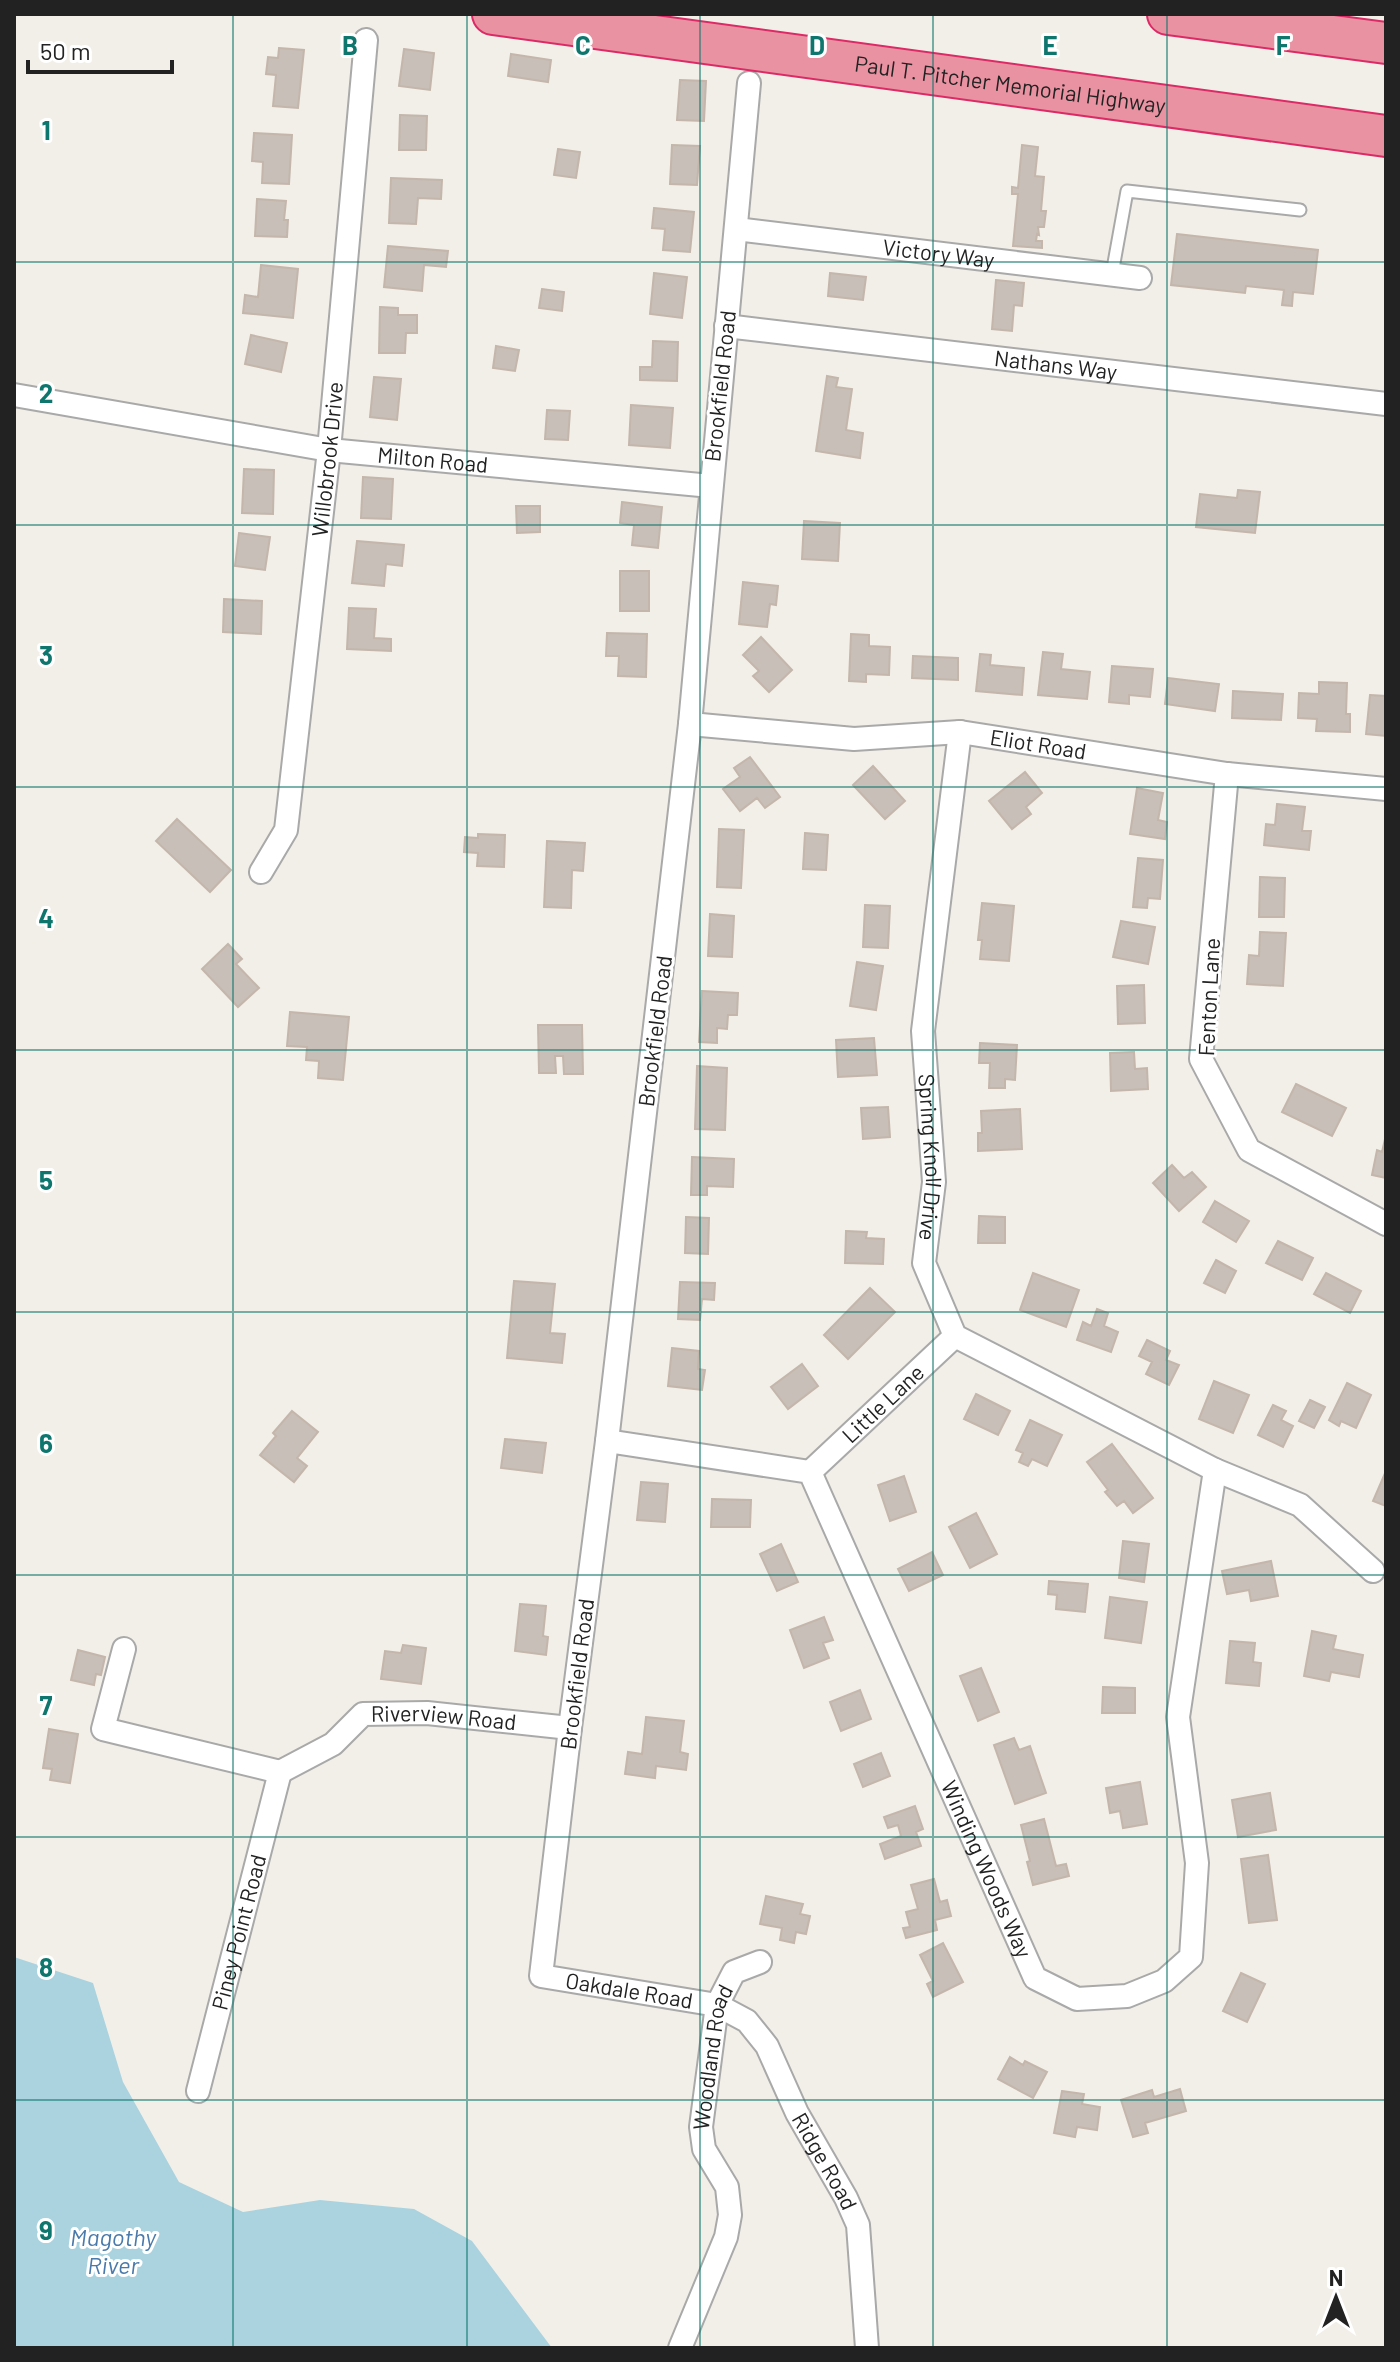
<svg xmlns="http://www.w3.org/2000/svg" width="1400" height="2362" viewBox="0 0 1400 2362" font-family="Barlow,sans-serif">
  <style>
    .water { fill: #aad3df }
    .building { fill: #c7bfb8; stroke: #c4b6ab; stroke-width: 2 }
    .lines { fill: none; stroke-linecap: round; stroke-linejoin: round }
    .service-casing { stroke: #a9a9a9; stroke-width: 15 }
    .minor-casing { stroke: #a9a9a9; stroke-width: 26 }
    .motorway-casing { stroke: #dc2a67; stroke-width: 44 }
    .service { stroke: #fff; stroke-width: 11 }
    .minor { stroke: #fff; stroke-width: 22 }
    .motorway { stroke: #e892a2; stroke-width: 40 }
    .grid { fill: none; stroke: #0f766e; stroke-width: 2; stroke-opacity: 0.55 }
    .labels { text-anchor: middle; stroke-width: 6; stroke-linejoin: round; paint-order: stroke }
    .street-label { font-size: 22px; fill: #222; stroke: #fff }
    .water-label { font-size: 24px; font-style: italic; fill: #4a7aab; stroke: #fff }
    .grid-label { font-size: 26px; text-anchor: middle; font-weight: bold; fill: #0f766e; stroke: #fff; stroke-width: 6; stroke-linejoin: round; paint-order: stroke }
  </style>
  <rect width="100%" height="100%" fill="#f2efe9"/>
  <path class="water" d="M14,1957L93,1983L123,2082L179,2182L243,2212L320,2200L414,2209L472,2241L552,2348H14Z"/>
  <path class="building" d="M279,48L304,50L298,108L273,106L276,75L266,74L268,57L278,58Z
    M404,49L434,53L430,90L399,86Z
    M511,54L551,60L548,82L508,76Z
    M680,80L706,81L704,121L677,120Z
    M400,115L427,116L426,150H399Z
    M254,133L292,135L289,184L262,183L263,162L252,161Z
    M672,145L700,146L697,185L670,184Z
    M1022,145L1038,147L1035,176L1044,177L1041,211H1046L1044,227H1038L1039,235L1037,234L1036,241H1042V248L1013,246L1018,194H1012V187L1018,188Z
    M558,149L580,152L576,178L554,175Z
    M391,178L442,180L441,199L418,198L416,224L389,223Z
    M257,199L286,201L284,220H288L287,237L255,236Z
    M654,208L694,212L690,252L663,250L665,229L652,228Z
    M1177,234L1318,250L1313,294L1293,292L1292,306L1282,305L1284,290L1246,286L1245,293L1171,285Z
    M388,246L448,251L446,267L424,265L422,291L384,287Z
    M261,265L298,269L293,318L243,313L245,295L258,297Z
    M654,273L687,277L682,318L650,314Z
    M830,273L866,277L863,300L828,296Z
    M996,280L1024,283L1022,306L1014,305L1012,331L992,329Z
    M542,289L564,292L562,311L539,308Z
    M380,307L398,308V315H417V333H406L405,353H379Z
    M251,335L287,343L281,372L245,364Z
    M653,341L678,342L677,381L640,380V367H652Z
    M496,346L519,350L515,371L493,368Z
    M827,376L838,378L836,387L852,389L846,430L863,433L860,458L816,451Z
    M374,377L401,379L397,420L370,417Z
    M631,405L673,408L670,448L629,445Z
    M547,410L570,411L568,440L545,439Z
    M244,469L274,470L273,514L242,513Z
    M363,477L393,479L391,519L361,518Z
    M1238,490L1260,492L1255,533L1196,527L1200,494L1237,498Z
    M622,502L662,507L658,548L632,545L634,525L620,523Z
    M516,506H540V532L517,533Z
    M804,521L840,523L838,561L802,559Z
    M239,533L270,537L265,570L235,566Z
    M357,541L404,545L402,566L386,564L384,586L352,583Z
    M620,571H649V611H620Z
    M743,582L778,586L776,605L770,604L767,627L739,624Z
    M224,599L262,601L261,634L223,632Z
    M349,608L376,609L374,638L391,639V651L347,649Z
    M607,633L647,634L646,677L618,676L619,656H606Z
    M851,634L869,635V646L890,647L889,675L866,674V682L849,681Z
    M761,637L792,670L769,692L753,676L759,671L743,655Z
    M1043,652L1063,654L1061,669L1090,672L1087,699L1038,695Z
    M980,654L991,655L990,665L1024,668L1022,695L976,691Z
    M913,656L958,658V680L912,678Z
    M1112,666L1153,669L1150,697L1129,695V704L1109,702Z
    M1168,678L1219,684L1215,711L1165,704Z
    M1319,682L1347,683L1346,714H1350V732L1316,731L1317,719L1298,718L1299,693L1319,694Z
    M1233,691L1283,694L1281,720L1232,718Z
    M1370,695L1386,696V736L1366,734Z
    M750,757L780,797L765,808L757,798L740,811L723,789L740,777L734,768Z
    M873,766L905,801L885,819L853,785Z
    M1025,772L1042,793L1026,807L1031,814L1012,829L989,801Z
    M1137,788L1163,793L1158,820L1167,822L1165,839L1130,834Z
    M1277,804L1305,807L1302,831H1311L1309,850L1264,845L1266,824L1275,825Z
    M177,819L231,870L210,892L156,841Z
    M719,829L744,830L741,888L717,887Z
    M805,833L828,835L826,870L803,869Z
    M478,834L505,835L504,867L477,866L478,853L464,852L465,837L478,838Z
    M547,841L585,843L583,871L572,870L571,908L544,907Z
    M1138,858L1163,860L1160,899L1148,898L1147,908L1133,907Z
    M1260,877L1285,878L1284,917H1259Z
    M982,903L1014,906L1009,961L980,959L982,940H978Z
    M865,905L890,906L888,948L863,947Z
    M710,914L734,916L732,957L708,956Z
    M1121,921L1155,927L1148,964L1113,957Z
    M1260,932L1286,933L1283,986L1247,984L1249,955L1259,956Z
    M228,944L242,959L236,964L259,988L238,1007L202,969Z
    M857,962L883,966L876,1010L850,1006Z
    M1144,985L1145,1023L1118,1024L1117,986Z
    M702,991L738,993L737,1015H728L727,1029L717,1028V1043L699,1042Z
    M290,1012L349,1017L343,1080L318,1078L319,1061L306,1060L307,1047L287,1046Z
    M538,1025H582L583,1074H564L563,1056H555L556,1073H539Z
    M874,1038L877,1075L838,1077L836,1040Z
    M980,1043L1017,1045L1015,1080L1005,1079V1088H989L990,1063H979Z
    M1134,1052L1135,1069L1147,1068L1148,1089L1111,1091L1110,1053Z
    M697,1066L727,1068L725,1130L695,1129Z
    M1296,1084L1346,1108L1332,1136L1282,1112Z
    M888,1107L890,1137L863,1139L861,1108Z
    M1020,1109L1022,1149L978,1151V1133H982L981,1111Z
    M1385,1139H1386V1178L1372,1175L1377,1150L1382,1152Z
    M692,1157L734,1159L733,1187L707,1186V1195H691Z
    M1172,1165L1184,1178L1192,1172L1206,1187L1179,1211L1153,1183Z
    M1215,1201L1249,1221L1236,1242L1203,1222Z
    M979,1216L1005,1217V1243H978Z
    M686,1217L709,1218L708,1254L685,1253Z
    M846,1231L867,1232L866,1238L884,1239L883,1264L845,1263Z
    M1278,1241L1313,1258L1302,1280L1266,1263Z
    M1216,1260L1236,1271L1225,1293L1204,1283Z
    M1033,1273L1079,1290L1066,1327L1020,1310Z
    M1326,1273L1361,1291L1350,1313L1314,1294Z
    M514,1281L555,1284L550,1333L565,1334L562,1363L507,1358Z
    M680,1282L715,1283L714,1300L702,1299L700,1320L678,1319Z
    M870,1288L895,1312L848,1359L824,1335Z
    M1097,1309L1108,1313L1104,1326L1118,1332L1111,1352L1077,1340L1083,1322L1091,1326Z
    M1147,1340L1170,1351L1166,1360L1179,1365L1169,1385L1146,1374L1152,1362L1139,1356Z
    M672,1348L699,1351L698,1369L705,1370L702,1390L668,1386Z
    M802,1364L818,1386L788,1409L771,1387Z
    M1214,1381L1249,1395L1233,1433L1199,1419Z
    M1347,1383L1371,1395L1356,1428L1341,1421L1339,1426L1329,1420Z
    M976,1394L1010,1411L998,1435L964,1419Z
    M1310,1400L1325,1407L1314,1428L1299,1421Z
    M1273,1405L1286,1411L1281,1420L1293,1426L1283,1447L1258,1435Z
    M292,1411L318,1432L297,1458L307,1466L294,1482L260,1455L276,1436L273,1433Z
    M1030,1420L1062,1435L1047,1466L1032,1459L1028,1466L1019,1462L1023,1453L1016,1450Z
    M505,1439L546,1443L542,1473L501,1468Z
    M1112,1444L1153,1498L1133,1513L1124,1501L1117,1506L1105,1492L1108,1490L1087,1462Z
    M1386,1471V1506L1373,1501Z
    M904,1476L916,1512L890,1521L878,1485Z
    M641,1482L668,1484L665,1522L637,1520Z
    M712,1499L751,1500L750,1527H711Z
    M976,1513L997,1554L970,1568L949,1527Z
    M1123,1541L1149,1544L1144,1582L1119,1578Z
    M781,1544L798,1582L777,1591L760,1554Z
    M932,1552L943,1575L909,1591L898,1569Z
    M1271,1561L1278,1596L1251,1601L1249,1590L1227,1594L1222,1571Z
    M1049,1581L1088,1584L1085,1612L1056,1609L1057,1595L1048,1594Z
    M1110,1597L1147,1602L1141,1643L1105,1638Z
    M520,1604L546,1606L543,1636L548,1637L546,1655L515,1651Z
    M824,1617L833,1640L823,1643L829,1658L804,1668L790,1630Z
    M1312,1631L1336,1636L1333,1649L1363,1655L1359,1677L1331,1672L1329,1681L1304,1676Z
    M1230,1641L1255,1643L1253,1662L1261,1663L1259,1686L1226,1683Z
    M403,1645L426,1648L421,1684L381,1679L385,1651L401,1653Z
    M78,1650L105,1657L101,1675L96,1674L94,1685L71,1680Z
    M981,1668L999,1712L978,1721L960,1676Z
    M1103,1687L1135,1688V1713H1102Z
    M860,1690L871,1719L841,1731L830,1702Z
    M646,1717L684,1721L680,1752L688,1754L686,1770L656,1766L655,1778L625,1774L628,1752L642,1754Z
    M49,1729L78,1734L70,1783L50,1780L52,1769L43,1768Z
    M1014,1738L1019,1750L1030,1746L1046,1793L1015,1804L994,1745Z
    M881,1753L890,1776L863,1787L854,1764Z
    M1140,1782L1147,1824L1123,1828L1120,1811L1110,1813L1106,1788Z
    M1270,1793L1276,1830L1238,1837L1232,1800Z
    M915,1806L923,1829L916,1832L921,1846L885,1859L880,1844L901,1836L898,1825L888,1828L884,1817Z
    M1044,1819L1056,1866L1066,1864L1069,1876L1033,1885L1027,1862L1030,1861L1021,1825Z
    M1268,1855L1277,1920L1249,1923L1241,1859Z
    M934,1879L940,1902L947,1900L951,1916L935,1920L937,1930L906,1938L903,1928L910,1927L906,1912L918,1909L911,1885Z
    M766,1896L803,1904L800,1914L810,1916L806,1934L796,1932L794,1943L780,1940L782,1928L760,1924Z
    M943,1943L963,1982L933,1997L927,1984L933,1981L920,1955Z
    M1241,1973L1265,1984L1247,2022L1223,2011Z
    M1010,2057L1023,2065L1025,2061L1047,2072L1033,2098L998,2079Z
    M1180,2089L1186,2111L1145,2123L1148,2133L1133,2137L1121,2100L1152,2090L1154,2097Z
    M1062,2091L1084,2094L1082,2104L1100,2107L1097,2130L1077,2127L1075,2137L1054,2133Z"/>
  <g class="lines">
    <g class="service-casing">
      <path id="service" d="M1112,274L1127,191L1300,210"/>
    </g>
    <g class="minor-casing">
      <g id="minor">
        <path id="s1" d="M749,83L690,724L607,1441L570,1728L541,1976L717,2005L747,2021L767,2046L797,2113L846,2198L858,2225L867,2348"/>
        <path id="s2" d="M736,229L1140,278"/>
        <path id="s3" d="M726,326L1386,404"/>
        <path id="s4" d="M14,395L329,450L711,486"/>
        <path id="s5" d="M690,724L854,739L960,732L1227,774L1386,789"/>
        <path id="s6" d="M960,732L923,1031L934,1182L924,1263L955,1336L1215,1470L1300,1505L1373,1571"/>
        <path d="M1227,774L1201,1059L1249,1150L1386,1224"/>
        <path id="s7" d="M261,872L286,830L329,450L366,40"/>
        <path id="s8" d="M607,1441L810,1472L1035,1978L1077,1999L1127,1996L1164,1981L1191,1957L1197,1863L1178,1717L1215,1470"/>
        <path id="s9" d="M810,1472L955,1336"/>
        <path id="s10" d="M124,1649L103,1729L280,1772L333,1744L363,1714L427,1713L570,1728"/>
        <path id="s11" d="M198,2091L280,1772"/>
        <path id="s12" d="M680,2348L726,2237L730,2215L727,2187L704,2149L701,2127L717,2005L734,1972L760,1962"/>
      </g>
    </g>
    <g class="motorway-casing">
      <g id="motorway">
        <path id="s13" d="M493,14L1386,136"/>
        <path d="M1168,14L1386,43"/>
      </g>
    </g>
    <use href="#service" class="service"/>
    <use href="#minor" class="minor"/>
    <use href="#motorway" class="motorway"/>
  </g>
  <path class="grid" d="M233,14V2348M467,14V2348M700,14V2348M933,14V2348M1167,14V2348M14,262H1386M14,525H1386M14,787H1386M14,1050H1386M14,1312H1386M14,1575H1386M14,1837H1386M14,2100H1386"/>
  <g class="labels">
    <g class="street-label">
      <text dy="8" stroke="none"><textPath href="#s13" startOffset="522">Paul T. Pitcher Memorial Highway</textPath></text>
      <text dy="8" stroke="none"><textPath href="#s2" startOffset="204">Victory Way</textPath></text>
      <text dy="8" stroke="none"><textPath href="#s3" startOffset="332">Nathans Way</textPath></text>
      <text transform="translate(720 386) rotate(-84)" y="8">Brookfield Road</text>
      <text dy="8" stroke="none"><textPath href="#s7" startOffset="422">Willobrook Drive</textPath></text>
      <text dy="8" stroke="none"><textPath href="#s4" startOffset="424">Milton Road</textPath></text>
      <text dy="8" stroke="none"><textPath href="#s5" startOffset="350">Eliot Road</textPath></text>
      <text transform="translate(1209 997) rotate(-87)" y="8">Fenton Lane</text>
      <text transform="translate(655 1031) rotate(-83)" y="8">Brookfield Road</text>
      <text dy="8" stroke="none"><textPath href="#s6" startOffset="428">Spring Knoll Drive</textPath></text>
      <text dy="8" stroke="none"><textPath href="#s9" startOffset="100">Little Lane</textPath></text>
      <text transform="translate(577 1674) rotate(-83)" y="8">Brookfield Road</text>
      <text dy="8" stroke="none"><textPath href="#s10" startOffset="448">Riverview Road</textPath></text>
      <text dy="8" stroke="none"><textPath href="#s8" startOffset="640">Winding Woods Way</textPath></text>
      <text dy="8" stroke="none"><textPath href="#s11" startOffset="164">Piney Point Road</textPath></text>
      <text dy="8" stroke="none"><textPath href="#s1" startOffset="1994">Oakdale Road</textPath></text>
      <text dy="8" stroke="none"><textPath href="#s12" startOffset="308">Woodland Road</textPath></text>
      <text dy="8" stroke="none"><textPath href="#s1" startOffset="2278">Ridge Road</textPath></text>
    </g>
    <g class="water-label">
      <text x="113" y="2246">Magothy<tspan x="113" dy="28">River</tspan></text>
    </g>
  </g>
  <g class="grid-label">
    <text x="350" y="55">B</text>
    <text x="583" y="55">C</text>
    <text x="817" y="55">D</text>
    <text x="1050" y="55">E</text>
    <text x="1283" y="55">F</text>
    <text x="46" y="140">1</text>
    <text x="46" y="403">2</text>
    <text x="46" y="665">3</text>
    <text x="46" y="928">4</text>
    <text x="46" y="1190">5</text>
    <text x="46" y="1453">6</text>
    <text x="46" y="1715">7</text>
    <text x="46" y="1977">8</text>
    <text x="46" y="2240">9</text>
  </g>
  <rect width="1400" height="2362" fill="none" stroke="#222222" stroke-width="32"/>
  <g transform="translate(1336 2298)" stroke="#ffffff" stroke-width="6" paint-order="stroke">
  <path d="M0-6L14 30L0 20L-14 30Z" fill="#222222"/>
  <text y="-12" font-size="22" font-weight="bold" text-anchor="middle" fill="#222222">N</text>
  </g>
  <path d="M28 60v12h144v-12" fill="none" stroke="#222222" stroke-width="4"/>
  <text x="40" y="60" font-size="24" fill="#222222" stroke="#ffffff" stroke-width="6" paint-order="stroke">50 m</text>
</svg>
